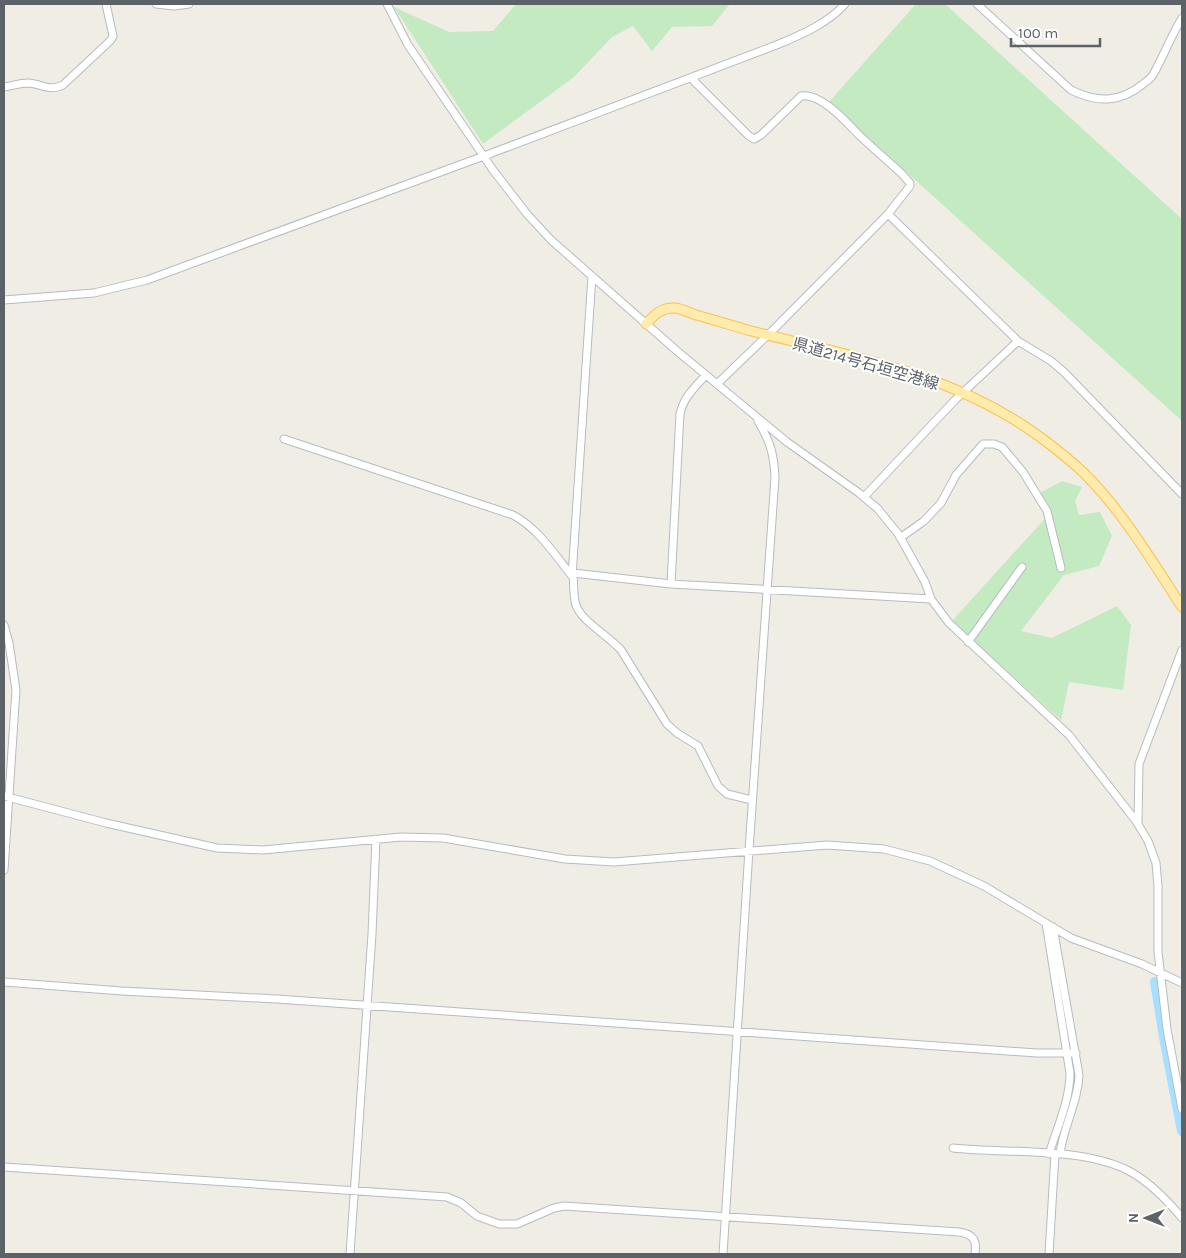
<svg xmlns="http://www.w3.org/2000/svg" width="1186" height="1258" viewBox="0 0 1186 1258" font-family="Karla,'Noto Sans JP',sans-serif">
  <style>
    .green { fill: #c3eac0 }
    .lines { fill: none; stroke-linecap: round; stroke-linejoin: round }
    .river { stroke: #a6dfff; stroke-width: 10 }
    .minor-casing { stroke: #b7bbc0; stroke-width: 9 }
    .major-casing { stroke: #fdc051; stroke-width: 11 }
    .minor { stroke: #fff; stroke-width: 7 }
    .major { stroke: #ffebab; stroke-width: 9 }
    .labels { text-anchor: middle; stroke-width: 4; stroke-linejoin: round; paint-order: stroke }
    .street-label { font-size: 16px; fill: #5d6267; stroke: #fff }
  </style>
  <rect width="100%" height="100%" fill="#f0ede5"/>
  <path class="green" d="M516,4H730L712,26L672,27L652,51L633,26L612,37L574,77L483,144L394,7L449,32L493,31Z
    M916,4H945L1182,219V421L829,102Z
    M1062,481L1082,487L1075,501L1079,515L1100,512L1112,536L1099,566L1064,575L1021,631L1052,638L1117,606L1131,625L1123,690L1069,682L1061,720L952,621L1050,513L1040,493Z"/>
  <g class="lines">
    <path class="river" d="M1155,982L1165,1043L1182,1131"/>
    <g class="minor-casing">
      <path id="minor" d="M156,4L174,6L189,4
        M387,4L408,45L493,170L527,214L551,240L677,351L787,442L859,493L878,509L899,535L925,582L931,599L949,623L1069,735L1136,821L1148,841L1156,863L1158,886V952L1167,1029L1182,1109
        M977,4L1071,90C1097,103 1120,103 1143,84C1147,81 1152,78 1154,73C1164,55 1171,36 1182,18
        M691,78L749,136L754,139L761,135L801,96C821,92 848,124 861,137C875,150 889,162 902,174L910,183V186L888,214L774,329L717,384
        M4,87C12,86 20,83 28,83C43,84 49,92 63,85L111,40L113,36L106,4
        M888,214L1018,341L1051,361L1064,372L1182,494
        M4,300L94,293L147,280L484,156L779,44C803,34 828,23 845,4
        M284,439L513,515C539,529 554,554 572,576
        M864,497L955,400L1018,341
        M900,538L924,521L941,503L956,475L983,444H994L1002,447L1023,472L1047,511L1061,568
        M573,573L671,584L931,599
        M573,573C574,583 573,596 576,605C581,621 609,636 621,650L667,724L677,733L698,746L718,786L727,794L752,800
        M572,576L592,276
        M671,584L680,414C683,398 695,387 706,375
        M4,625L9,643L16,690L4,870
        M968,642L1022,567
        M4,796L106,823L217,848L263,850L401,837L443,838L565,859L614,862L827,845L884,849L930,861L984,886L1071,938L1142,964L1182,983
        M1138,824L1139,764L1182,650
        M1046,923L1070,1073C1070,1100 1057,1128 1049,1154
        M1053,927L1079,1075C1078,1103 1063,1127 1060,1154
        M4,982L122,991L277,999L1037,1053H1076
        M953,1148C1006,1154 1084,1146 1131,1172C1150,1183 1168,1201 1182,1218
        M4,1167L447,1197L461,1203L477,1216L499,1224H517L554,1208L564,1206L959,1232C974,1234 977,1241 975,1254
        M350,1254L372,934L376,839
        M723,1254L749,850L775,477C774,454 770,441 758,421
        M1049,1254L1055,1154"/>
    </g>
    <g class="major-casing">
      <path id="major" d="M646,324C654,315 662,307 675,308C682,309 690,313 696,315C715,320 733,326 751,331C851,356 955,374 1040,437C1055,448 1070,460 1084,473C1123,512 1152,561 1182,607"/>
    </g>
    <use href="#minor" class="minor"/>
    <use href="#major" class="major"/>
  </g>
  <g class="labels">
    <g class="street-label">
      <text transform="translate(866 363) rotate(16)" y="6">県道214号石垣空港線</text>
    </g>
  </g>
  <rect width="1186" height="1258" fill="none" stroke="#5d6267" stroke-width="10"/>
  <g transform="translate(1146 1218) rotate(270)" stroke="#ffffff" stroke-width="4" paint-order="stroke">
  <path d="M0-4L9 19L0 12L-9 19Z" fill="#5d6267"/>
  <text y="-8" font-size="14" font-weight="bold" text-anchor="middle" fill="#5d6267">N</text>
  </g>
  <path d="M1011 38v8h89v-8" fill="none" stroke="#5d6267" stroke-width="2.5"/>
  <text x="1018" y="38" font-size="15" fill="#5d6267" stroke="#ffffff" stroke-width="4" paint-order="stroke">100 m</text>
</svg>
